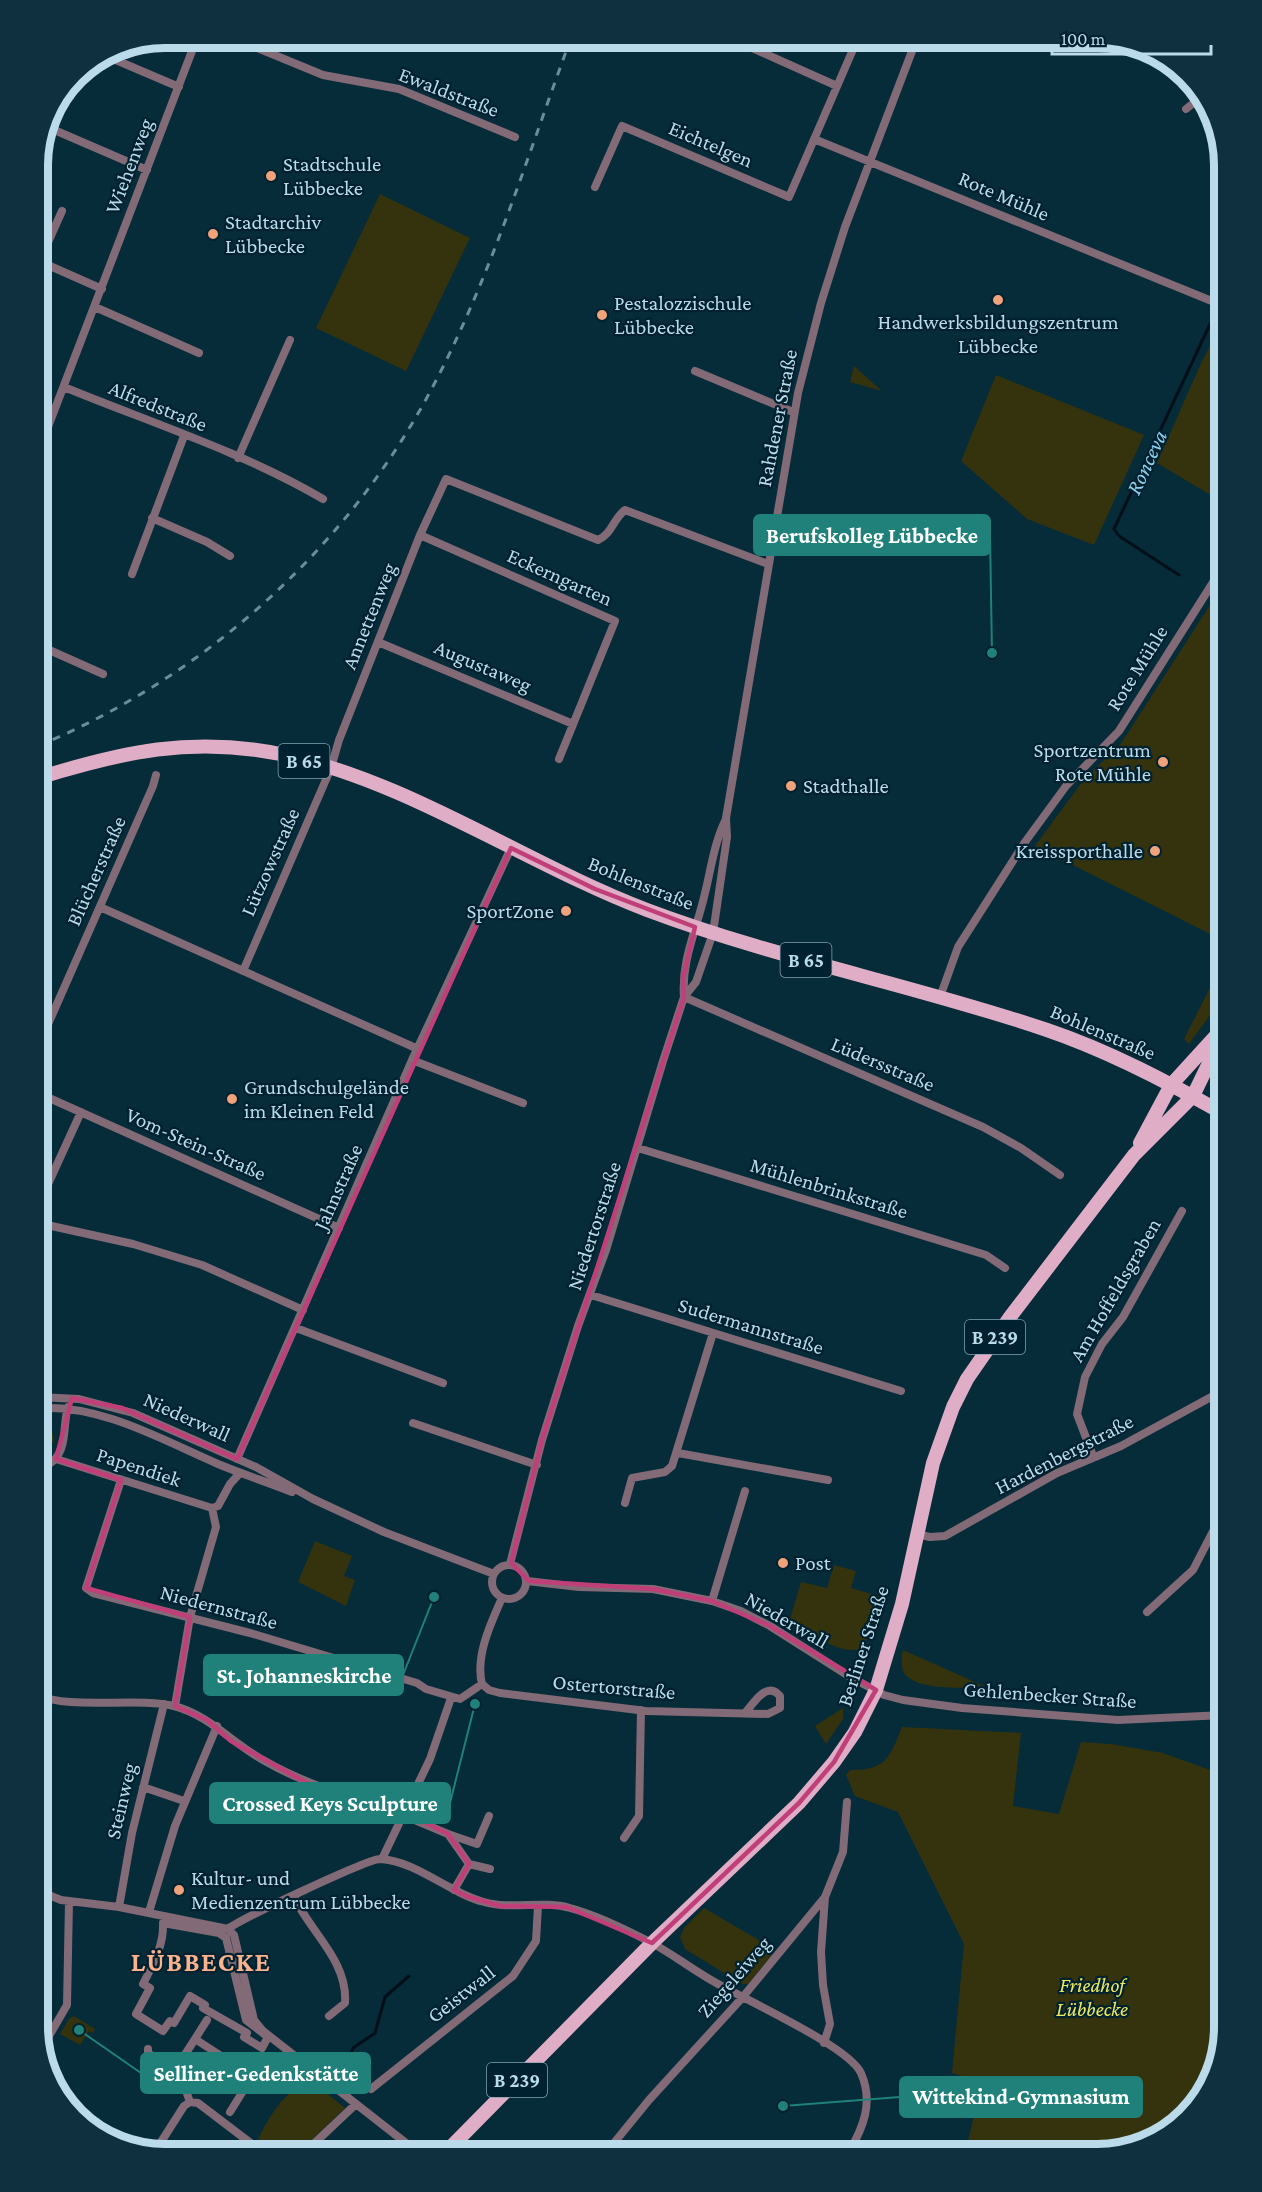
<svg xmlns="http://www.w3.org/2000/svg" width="1262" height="2192" viewBox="0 0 1262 2192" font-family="'Crimson Pro',serif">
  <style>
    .green { fill: #34330d }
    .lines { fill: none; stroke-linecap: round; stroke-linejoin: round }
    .stream { stroke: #000f18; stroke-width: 3 }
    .street { stroke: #826a76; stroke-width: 8 }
    .primary { stroke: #dfadc6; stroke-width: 14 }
    .rail { stroke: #6a8c9b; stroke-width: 3; stroke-dasharray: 8 8; stroke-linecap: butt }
    .marked { fill: none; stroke: #c13f78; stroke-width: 4.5; stroke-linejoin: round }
    .poi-dot { fill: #f0a27b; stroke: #00212f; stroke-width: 2 }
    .labels { text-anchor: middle; stroke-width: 4.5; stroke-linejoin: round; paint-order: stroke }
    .shield { fill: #00212f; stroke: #83a3b2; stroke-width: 1.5 }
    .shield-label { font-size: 20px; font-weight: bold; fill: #bbdbea }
    .street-label { font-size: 21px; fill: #bbdbea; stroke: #00212f }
    .poi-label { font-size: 21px; fill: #bbdbea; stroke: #00212f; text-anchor: start }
    .park-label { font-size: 21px; font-style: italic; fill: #eee95d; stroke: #00212f }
    .water-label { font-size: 22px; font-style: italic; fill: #8ed2ef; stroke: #00212f }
    .district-label { font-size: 27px; font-weight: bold; letter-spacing: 1.5px; fill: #fdb28e; stroke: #00212f }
    .rim { fill: none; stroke: #bbdbea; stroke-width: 8 }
    .leader { fill: none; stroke: #20807a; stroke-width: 2 }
    .callout-dot { fill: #20807a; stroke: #00212f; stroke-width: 2 }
    .callout { fill: #20807a; stroke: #20807a; stroke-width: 2 }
    .callout-label { font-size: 22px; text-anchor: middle; font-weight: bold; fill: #fff }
  </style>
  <rect width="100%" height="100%" fill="#062b39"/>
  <path class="green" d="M380,194L470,238L406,371L316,328Z
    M1224,319V503L1157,463L1202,361Z
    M854,366L882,391L850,382Z
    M996,375L1144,435L1094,545L1027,519L961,461Z
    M1224,583V941L1035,846L1082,782L1122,742Z
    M1224,960V996L1189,1044L1184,1039Z
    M38,1420C47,1424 54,1431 54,1442L38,1449Z
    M315,1541L352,1556L344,1576L355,1580L346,1606L298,1582Z
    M834,1565L856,1571L851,1588L882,1597L869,1636L860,1649C836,1655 810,1631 790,1619L801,1582L827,1588Z
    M903,1650L984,1686V1687C966,1688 922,1690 908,1677C900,1671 901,1659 903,1650Z
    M843,1708V1719L826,1744L815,1726Z
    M902,1727L1021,1733L1013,1806L1059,1814L1081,1742L1111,1744L1163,1753L1224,1775V2028L1203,2098L1153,2142L1097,2154H965L976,2107L982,2110L989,2084L952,2073L964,1944L898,1812L855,1796L846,1775L850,1770C887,1770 889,1758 902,1727Z
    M704,1908L776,1950L748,1984H742L685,1949L680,1937L684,1928Z
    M74,2016L95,2029L93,2033L89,2031L80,2045L60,2034L69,2019Z
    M290,2064L345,2108L297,2154H275L258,2141C261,2130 282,2095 293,2092L285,2069Z"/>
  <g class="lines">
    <path class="stream" d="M1179,575L1119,536L1114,529L1211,322
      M333,2072L347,2062L353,2048L375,2033L385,1997L409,1976"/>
    <path class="street" d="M233,38L323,75L399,89L515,137
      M730,38L837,86
      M104,55L179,87
      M1186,109L1201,97
      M45,126L147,170
      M814,139L1224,306
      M595,187L622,126L789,197L858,38
      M38,236L49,240L41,262L102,289
      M49,240L62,211
      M95,307L199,353
      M695,371L793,412
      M64,387C149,422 243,452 323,499
      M38,453L197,38
      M238,458L290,340
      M152,518L207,542L230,556
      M420,535L615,621L559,759
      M132,574L184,436
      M378,642L573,724
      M38,645L103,674
      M100,907L418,1049
      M243,971L331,768L339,740L420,535L446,479L598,540C612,534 613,519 625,510L768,564
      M684,997L983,1127L1021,1148L1060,1175
      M684,997C681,960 697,929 705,893C711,869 714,844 725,821
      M940,997L958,947L1025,842L1066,786L1119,731L1224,565
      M38,1047L153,786L156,775
      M412,1060L523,1103
      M38,1093L339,1228
      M638,1148L986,1255L1005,1268
      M38,1206L81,1112
      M38,1223L133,1244L202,1265L303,1310
      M591,1295L901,1391
      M296,1328L443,1383
      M38,1397L79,1399L133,1413L256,1467L313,1499L384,1532L494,1574
      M38,1408C103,1405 160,1439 218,1464C242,1474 267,1482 292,1492
      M413,1423L537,1465
      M678,1453L828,1480
      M1093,1456L1077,1414L1085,1377L1102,1344L1123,1317L1182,1211
      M56,1459L212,1508
      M237,1459L412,1060L511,848
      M38,1474C42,1466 51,1465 56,1458C67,1444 63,1423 68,1407
      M121,1480L86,1588L93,1593L250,1633L417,1683L426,1689L460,1699L482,1684
      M625,1503L632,1478L665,1472L672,1466L713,1333
      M212,1508L218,1506L230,1484L240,1473
      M916,1534L930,1537L945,1536L1057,1473L1121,1446L1224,1390
      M510,1564L542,1440L578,1326L606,1250L663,1061L684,997L696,982L713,933L727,837L726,818L798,393L821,303L845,227L917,38
      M492 1582a17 17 0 1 1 34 0a17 17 0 1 1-34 0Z
      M527,1581L579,1587L653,1589L712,1601L741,1611L770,1626L852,1678L884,1695L903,1700L962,1708L1118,1720L1224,1715
      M712,1601L745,1491
      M1147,1612L1193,1570L1224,1510
      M482,1684L489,1690L500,1693L646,1711L768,1714L780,1708V1696C767,1680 754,1703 745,1713
      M482,1684C475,1656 491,1623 502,1598
      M38,1695C68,1710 138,1697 174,1706C209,1715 232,1743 263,1760C308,1786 355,1799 404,1812L410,1818L448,1834L469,1864L454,1890
      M175,1706L190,1617L216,1527L212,1508
      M143,1787L184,1801
      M448,1834L477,1844L489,1816
      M624,1838L639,1816L641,1710
      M38,1855L42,1825L47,1717L45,1705L40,1697
      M382,1859L430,1759L451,1698
      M469,1864L490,1869
      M38,1884L51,1896L61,1900L119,1907L228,1929L234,1935L254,2020L263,2031L420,2154
      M294,1897C311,1933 348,1961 345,2003L329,2016
      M119,1907L132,1833L164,1704
      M149,1912L175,1826L217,1726
      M163,1923L219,1933L226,1938L246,2020L268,2037L262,2048L244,2037L247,2033L203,2008L205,2005L190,1996L174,2023L170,2021L163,2031L136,2014L150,1988L143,1984C153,1964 164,1946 163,1923Z
      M228,1929C240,1919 368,1859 380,1859C417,1861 449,1893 484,1902C512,1910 543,1900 570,1908C597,1915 625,1929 650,1942C671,1953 690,1968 711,1980C741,1998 849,2046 861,2073C874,2103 863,2128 848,2154
      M195,2039L207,2020
      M824,2043L830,2024L823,1985L821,1952L825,1897
      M42,2048L67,2005L69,1902
      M148,2049V2053L180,2074L190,2102
      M175,2070L195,2039L252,2076
      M371,2089L513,1976L536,1941L538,1906
      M230,2112L263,2059L267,2058
      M154,2153L184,2106L190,2102L198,2103L265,2154
      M303,2154L356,2104
      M605,2154L649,2100L742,1998L825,1897L843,1852L847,1802"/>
    <path class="primary" d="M38,778C122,752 192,736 280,754C409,781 524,863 647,910C777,959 915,985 1047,1030C1109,1051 1168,1082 1224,1114
      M1140,1143L1171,1085L1223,1028
      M444,2154L652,1943L799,1803L834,1762L855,1732L876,1690L902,1604L933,1463L953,1407L967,1379L1010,1317L1134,1155L1193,1096L1224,1032"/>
    <path class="rail" d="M38,746C204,677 346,550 431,390C490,280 528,154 571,38"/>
  </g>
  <path class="marked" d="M511,848L595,889L695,927L683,978L684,997L542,1440L511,1563L529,1581L653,1589L712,1601L770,1626L876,1690L834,1762L799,1803L652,1943L567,1907L500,1906L466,1896L454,1890L469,1864L448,1834L404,1812L307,1783L231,1741L207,1720L175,1706L190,1617L86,1588L121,1480L56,1459L72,1398L122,1408L237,1459Z"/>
  <g class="poi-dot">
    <circle cx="271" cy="176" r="6"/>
    <circle cx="213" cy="234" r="6"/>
    <circle cx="998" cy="300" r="6"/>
    <circle cx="602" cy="315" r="6"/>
    <circle cx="1163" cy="762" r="6"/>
    <circle cx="791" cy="786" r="6"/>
    <circle cx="1155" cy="851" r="6"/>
    <circle cx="566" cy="911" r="6"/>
    <circle cx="232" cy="1099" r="6"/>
    <circle cx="783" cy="1563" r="6"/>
    <circle cx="179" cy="1890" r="6"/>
  </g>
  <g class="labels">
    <g class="shield">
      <rect x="278.5" y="744" width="51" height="34" rx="4.5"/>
      <rect x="780.5" y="943" width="51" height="34" rx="4.5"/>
      <rect x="965" y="1320" width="60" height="34" rx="4.5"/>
      <rect x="487" y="2063" width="60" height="34" rx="4.5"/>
    </g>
    <g class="shield-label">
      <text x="304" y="768">B 65</text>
      <text x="806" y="967">B 65</text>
      <text x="995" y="1344">B 239</text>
      <text x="517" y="2087">B 239</text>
    </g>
    <g class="street-label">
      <text transform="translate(449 92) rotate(21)" y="7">Ewaldstraße</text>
      <text transform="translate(711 144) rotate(23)" y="7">Eichtelgen</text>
      <text transform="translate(129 166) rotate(-69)" y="7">Wiehenweg</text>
      <text transform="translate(1004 196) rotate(23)" y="7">Rote Mühle</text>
      <text transform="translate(158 406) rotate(22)" y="7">Alfredstraße</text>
      <text transform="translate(777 418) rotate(-79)" y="7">Rahdener Straße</text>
      <text transform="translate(560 577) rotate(24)" y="7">Eckerngarten</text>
      <text transform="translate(369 616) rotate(-68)" y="7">Annettenweg</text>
      <text transform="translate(483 666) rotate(23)" y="7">Augustaweg</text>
      <text transform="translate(1137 668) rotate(-58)" y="7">Rote Mühle</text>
      <text transform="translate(270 862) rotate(-66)" y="7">Lützowstraße</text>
      <text transform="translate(96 871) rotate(-66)" y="7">Blücherstraße</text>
      <text transform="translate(641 883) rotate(22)" y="7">Bohlenstraße</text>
      <text transform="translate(1103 1032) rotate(23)" y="7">Bohlenstraße</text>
      <text transform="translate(883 1064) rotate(23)" y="7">Lüdersstraße</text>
      <text transform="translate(196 1144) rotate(24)" y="7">Vom-Stein-Straße</text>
      <text transform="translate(338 1187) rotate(-66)" y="7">Jahnstraße</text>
      <text transform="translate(829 1188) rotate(17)" y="7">Mühlenbrinkstraße</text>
      <text transform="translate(594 1226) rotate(-72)" y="7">Niedertorstraße</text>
      <text transform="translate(1115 1290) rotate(-60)" y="7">Am Hoffeldsgraben</text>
      <text transform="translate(751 1326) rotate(17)" y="7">Sudermannstraße</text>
      <text transform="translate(187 1417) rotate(24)" y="7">Niederwall</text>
      <text transform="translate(1064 1454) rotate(-27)" y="7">Hardenbergstraße</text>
      <text transform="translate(139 1467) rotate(18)" y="7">Papendiek</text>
      <text transform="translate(219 1607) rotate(15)" y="7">Niedernstraße</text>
      <text transform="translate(787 1620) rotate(30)" y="7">Niederwall</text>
      <text transform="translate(863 1646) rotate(-72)" y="7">Berliner Straße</text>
      <text transform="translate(614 1687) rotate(5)" y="7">Ostertorstraße</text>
      <text transform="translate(1050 1695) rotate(4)" y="7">Gehlenbecker Straße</text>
      <text transform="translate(121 1801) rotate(-77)" y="7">Steinweg</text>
      <text transform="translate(734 1977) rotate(-49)" y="7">Ziegeleiweg</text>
      <text transform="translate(461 1994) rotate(-38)" y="7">Geistwall</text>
    </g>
    <g class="poi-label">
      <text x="283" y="171">Stadtschule<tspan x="283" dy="24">Lübbecke</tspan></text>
      <text x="225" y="229">Stadtarchiv<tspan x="225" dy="24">Lübbecke</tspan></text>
      <text x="614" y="310">Pestalozzischule<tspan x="614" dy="24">Lübbecke</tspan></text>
      <text x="998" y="329" text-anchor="middle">Handwerksbildungszentrum<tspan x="998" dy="24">Lübbecke</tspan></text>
      <text x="1151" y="757" text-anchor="end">Sportzentrum<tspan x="1151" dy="24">Rote Mühle</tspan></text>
      <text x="803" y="793">Stadthalle</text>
      <text x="1143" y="858" text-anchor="end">Kreissporthalle</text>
      <text x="554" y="918" text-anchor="end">SportZone</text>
      <text x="244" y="1094">Grundschulgelände<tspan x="244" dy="24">im Kleinen Feld</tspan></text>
      <text x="795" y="1570">Post</text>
      <text x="191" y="1885">Kultur- und<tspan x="191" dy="24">Medienzentrum Lübbecke</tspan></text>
    </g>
    <g class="park-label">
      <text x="1092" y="1992">Friedhof<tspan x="1092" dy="24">Lübbecke</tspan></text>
    </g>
    <g class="water-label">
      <text transform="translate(1146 462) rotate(-65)" y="8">Ronceva</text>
    </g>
    <g class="district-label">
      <text x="201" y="1971">LÜBBECKE</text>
    </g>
  </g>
  <path d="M0 0H1262V2192H0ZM165 48H1097A117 117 0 0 1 1214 165V2027A117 117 0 0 1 1097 2144H165A117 117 0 0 1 48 2027V165A117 117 0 0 1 165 48Z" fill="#0f303e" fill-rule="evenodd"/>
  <path class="rim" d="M165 48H1097A117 117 0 0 1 1214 165V2027A117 117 0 0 1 1097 2144H165A117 117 0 0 1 48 2027V165A117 117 0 0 1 165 48Z"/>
  <path class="leader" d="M992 653L990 535M434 1597L403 1675M475 1704L450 1803M79 2030L141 2073M783 2106L900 2097"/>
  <g class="callout-dot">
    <circle cx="992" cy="653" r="6"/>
    <circle cx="434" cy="1597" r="6"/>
    <circle cx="475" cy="1704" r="6"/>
    <circle cx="79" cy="2030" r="6"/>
    <circle cx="783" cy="2106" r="6"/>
  </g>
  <g class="callout">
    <rect x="754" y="515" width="236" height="40" rx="6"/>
    <rect x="204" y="1655" width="199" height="40" rx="6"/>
    <rect x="210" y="1783" width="240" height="40" rx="6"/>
    <rect x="141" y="2053" width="229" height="40" rx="6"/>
    <rect x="900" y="2077" width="242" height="40" rx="6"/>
  </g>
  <g class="callout-label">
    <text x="872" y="543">Berufskolleg Lübbecke</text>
    <text x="304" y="1683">St. Johanneskirche</text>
    <text x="330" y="1811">Crossed Keys Sculpture</text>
    <text x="256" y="2081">Selliner-Gedenkstätte</text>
    <text x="1021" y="2104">Wittekind-Gymnasium</text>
  </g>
  <path d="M1052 45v9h159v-9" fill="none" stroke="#bbdbea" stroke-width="3"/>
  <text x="1061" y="45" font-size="18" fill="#bbdbea" stroke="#00212f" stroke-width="4.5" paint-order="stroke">100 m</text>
</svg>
